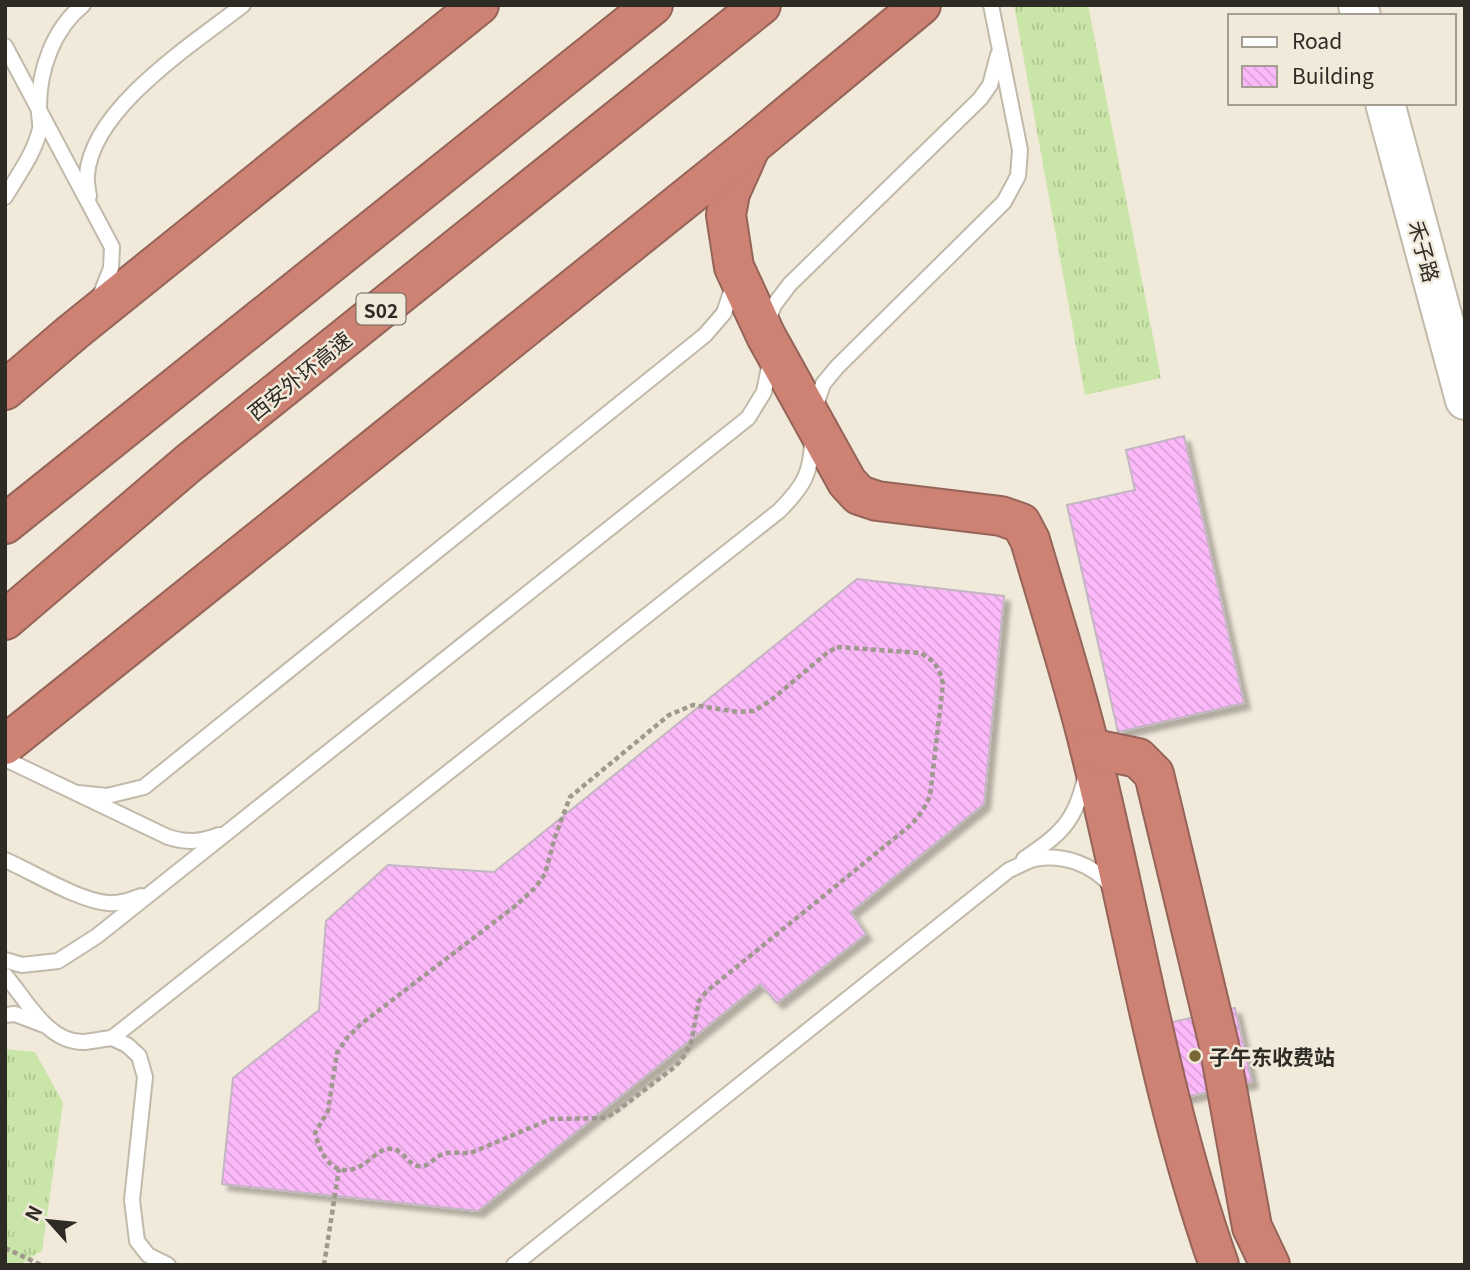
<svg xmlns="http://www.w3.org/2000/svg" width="1470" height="1270" font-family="Georgia,'Noto Sans SC',serif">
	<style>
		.grass { fill: url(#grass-tufts) }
		.building { fill: url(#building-back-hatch); stroke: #c3b6c2; stroke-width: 2; filter: url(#shadow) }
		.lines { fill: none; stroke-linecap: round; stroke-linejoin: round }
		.lane-casing { stroke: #c1baab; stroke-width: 18 }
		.secondary-casing { stroke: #c1baab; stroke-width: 42 }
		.highway-casing { stroke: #956458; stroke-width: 42 }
		.path { stroke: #9e988d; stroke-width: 4.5; stroke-dasharray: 5 3.5; stroke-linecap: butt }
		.lane { stroke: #fff; stroke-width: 14 }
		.secondary { stroke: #fff; stroke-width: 38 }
		.highway { stroke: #cd8274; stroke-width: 38 }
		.poi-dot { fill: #786836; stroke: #f1e9da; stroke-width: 2.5 }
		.labels { text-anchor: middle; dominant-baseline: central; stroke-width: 5; stroke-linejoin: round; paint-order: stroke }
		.shield { fill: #f1e9da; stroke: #68645b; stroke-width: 2 }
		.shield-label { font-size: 19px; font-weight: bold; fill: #2e2b25 }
		.street-label { font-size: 21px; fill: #2e2b25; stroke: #f1e9da }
		.poi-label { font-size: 21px; font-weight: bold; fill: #2e2b25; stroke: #f1e9da; text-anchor: start }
	</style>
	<defs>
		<pattern id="grass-tufts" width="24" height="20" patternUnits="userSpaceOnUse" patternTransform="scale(1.75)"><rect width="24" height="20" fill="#cae5a8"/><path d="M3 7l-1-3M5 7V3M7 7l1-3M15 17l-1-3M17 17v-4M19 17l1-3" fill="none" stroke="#aec590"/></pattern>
		<pattern id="building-back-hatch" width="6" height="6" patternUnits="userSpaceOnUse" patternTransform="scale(1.75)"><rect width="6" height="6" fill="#fcb9fa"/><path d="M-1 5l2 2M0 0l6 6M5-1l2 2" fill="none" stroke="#d89fd6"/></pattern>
		<filter id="shadow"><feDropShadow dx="6" dy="6" stdDeviation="2" flood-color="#0004"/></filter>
	</defs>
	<rect width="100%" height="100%" fill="#f1e9da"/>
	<g class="grass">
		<polygon points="1014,5 1088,5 1161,378 1085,395"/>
		<polygon points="5,1049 35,1052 63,1103 42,1251 19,1265 5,1265"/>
	</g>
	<g class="building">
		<polygon points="1184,436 1244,703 1118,732 1067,505 1135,490 1126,450"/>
		<polygon points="857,579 1004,596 984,804 851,912 866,934 777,1003 760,984 478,1211 222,1184 233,1078 319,1010 326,921 388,865 494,872"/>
		<polygon points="1235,1008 1252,1082 1155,1104 1138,1030"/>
	</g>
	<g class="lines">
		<g class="lane-casing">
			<g id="lane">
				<polyline points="5,46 112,247 111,268 100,296"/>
				<path d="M89,196C88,189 86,182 87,175C92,108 193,44 243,5"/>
				<path d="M5,197C18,175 34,154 40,129C41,122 38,115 39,107C39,70 53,29 83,5"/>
				<polyline points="768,321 774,305 790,284 980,99 990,85 998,55"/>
				<polyline points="814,411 823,384 837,367 1004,202 1018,176 1020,150 991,5"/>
				<path d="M5,759L168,837C187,843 201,842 219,835"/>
				<polyline points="78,793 107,796 144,787 705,335 724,313 733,286"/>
				<path d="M1024,859C1060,834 1075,823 1085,778"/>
				<path d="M5,860C33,872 79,901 108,903C120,904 130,900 141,896"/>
				<polyline points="5,960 22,965 58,961 97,936 748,418 764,392 770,362"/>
				<path d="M5,975C26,999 47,1043 84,1042C93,1041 103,1039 112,1038L779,511C803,487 812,473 812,438"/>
				<polyline points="5,1015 15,1014 44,1025"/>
				<polyline points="112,1038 127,1045 139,1056 145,1077 132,1200 137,1241 148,1255 168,1265"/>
				<path d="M514,1265L1009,870C1017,867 1026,861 1035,859C1063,853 1094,865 1112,887"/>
			</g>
		</g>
		<g class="secondary-casing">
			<g id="secondary">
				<polyline points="1358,5 1361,16"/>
				<polyline points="1385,103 1465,400"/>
			</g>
		</g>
		<g class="highway-casing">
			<g id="highway">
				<path d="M751,146L730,193L726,215L734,267L766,336L847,482L859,495L877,501L1001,516L1021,523L1030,540C1050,609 1073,679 1090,749C1133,921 1160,1098 1219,1265"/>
				<polyline points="5,390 73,332 479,5"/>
				<polyline points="5,524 653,5"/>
				<polyline points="5,620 190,462 761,5"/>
				<polyline points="5,745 751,146 921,5"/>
				<polyline points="1090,748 1138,758 1154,774 1219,1045 1252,1227 1270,1265"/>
			</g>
		</g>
		<g class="path">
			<path d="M837,647L921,653L934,662L940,673L943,684L930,796L923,810L912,824L707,991L699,1001L691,1043L684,1056L676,1066L617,1111L606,1118L551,1119L473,1152C462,1155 451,1150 441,1155C433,1158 429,1168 418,1166C407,1164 404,1150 392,1149C381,1147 372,1159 364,1164C335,1182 321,1157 315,1133L328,1111L337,1053L347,1038L361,1024L514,907L535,888L545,874L555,837L570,797L669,715L693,705L738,712L754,711L770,701L827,653Z"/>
			<polyline points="5,1248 41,1265"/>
			<polyline points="324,1265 339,1169"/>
		</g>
		<use href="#lane" class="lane"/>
		<use href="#secondary" class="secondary"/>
		<use href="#highway" class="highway"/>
	</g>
	<circle class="poi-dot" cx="1195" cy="1056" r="7"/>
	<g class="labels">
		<rect class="shield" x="356.5" y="293.5" width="49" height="31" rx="5"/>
		<g class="shield-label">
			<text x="381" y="309">S02</text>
		</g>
		<g class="street-label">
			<text transform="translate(1425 251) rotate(75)">禾子路</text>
			<text transform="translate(299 375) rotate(-39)">西安外环高速</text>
		</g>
		<g class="poi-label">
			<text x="1209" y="1056">子午东收费站</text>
		</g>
	</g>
	<rect width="1470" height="1270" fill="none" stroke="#2e2b25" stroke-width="14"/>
	<rect x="1228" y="14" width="228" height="91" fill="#f1e9da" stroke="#a39d92" stroke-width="2"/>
	<rect x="1242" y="37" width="35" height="10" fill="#ffffff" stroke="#a39d92" stroke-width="2"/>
	<text x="1292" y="49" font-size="21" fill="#2e2b25">Road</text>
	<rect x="1242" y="66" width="35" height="21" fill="url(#building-back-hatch)" stroke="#a39d92" stroke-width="2"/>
	<text x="1292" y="84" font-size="21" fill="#2e2b25">Building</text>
	<g transform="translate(49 1221) rotate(297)" stroke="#f1e9da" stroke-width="5" paint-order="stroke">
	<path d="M0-5L12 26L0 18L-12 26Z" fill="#2e2b25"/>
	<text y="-10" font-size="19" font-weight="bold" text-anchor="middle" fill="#2e2b25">N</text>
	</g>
</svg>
